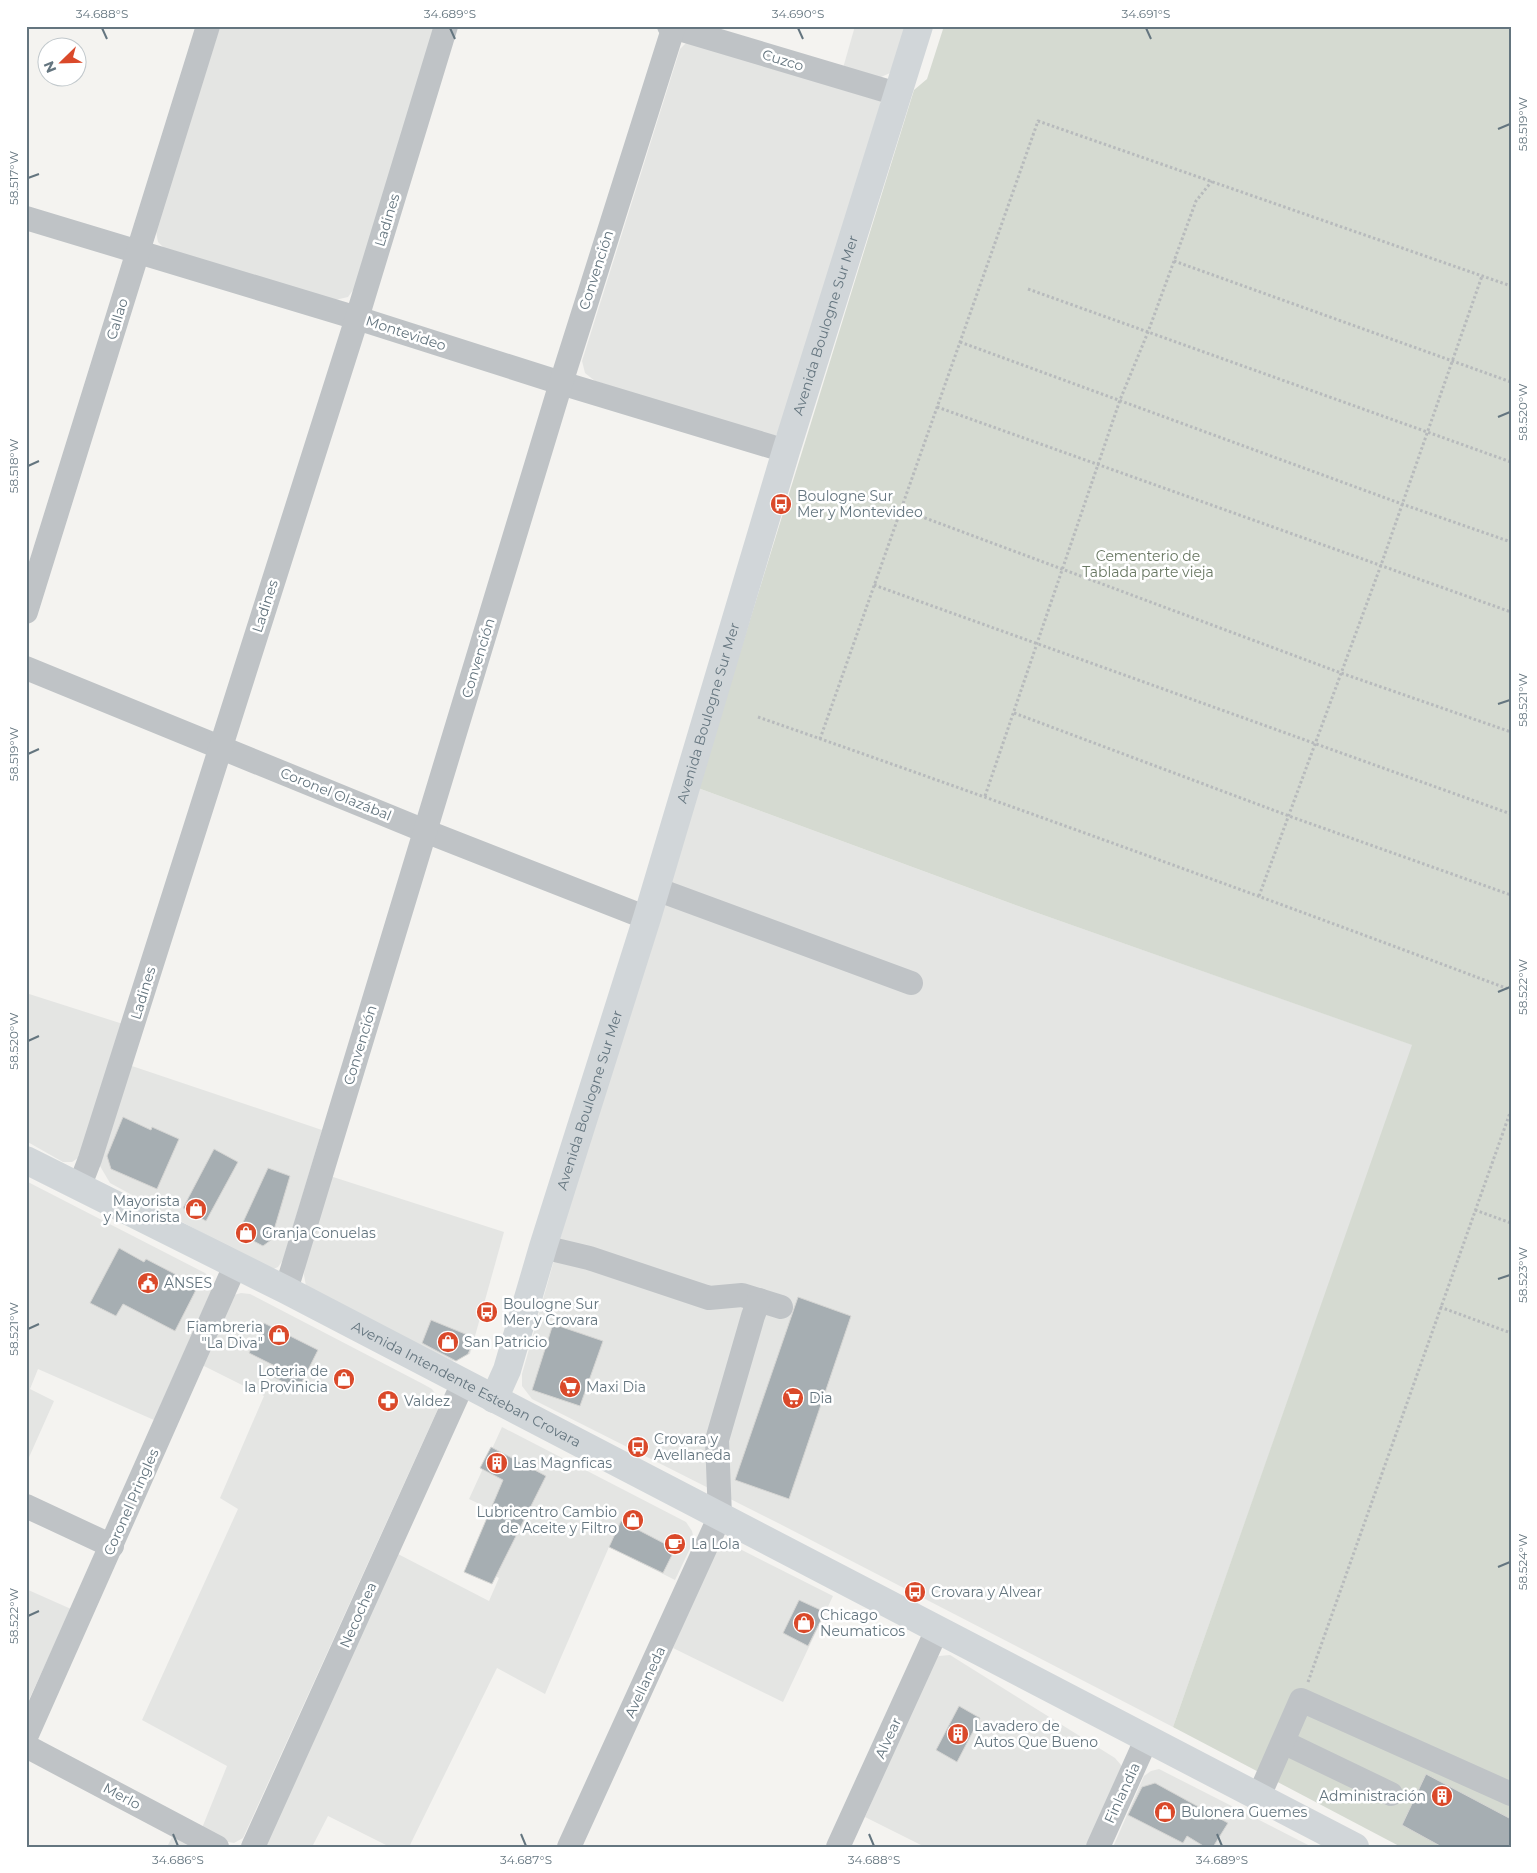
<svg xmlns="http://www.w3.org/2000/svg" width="1537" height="1873" font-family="Montserrat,sans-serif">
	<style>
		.built { fill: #e4e5e3 }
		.green { fill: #d5dad1 }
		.building { fill: #a6aeb2; stroke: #d5d5d3 }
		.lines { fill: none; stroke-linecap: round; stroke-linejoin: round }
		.path { stroke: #b7babc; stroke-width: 3; stroke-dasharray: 2.5 2.5; stroke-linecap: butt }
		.minor { stroke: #bfc3c6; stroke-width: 24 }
		.major { stroke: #d1d6d9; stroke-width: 28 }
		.ticks { fill: none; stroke: #64757f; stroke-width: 2 }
		.labels { text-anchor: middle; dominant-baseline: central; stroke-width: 5; stroke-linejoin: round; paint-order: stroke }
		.street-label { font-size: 14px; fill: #64757f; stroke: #fff }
		.poi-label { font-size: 14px; fill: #64757f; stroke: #fff; text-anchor: start }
		.park-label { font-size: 14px; fill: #687762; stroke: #fff }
		.neatline { fill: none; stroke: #64757f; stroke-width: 2 }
		.ticks-label { font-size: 12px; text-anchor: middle; fill: #64757f }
	</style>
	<rect width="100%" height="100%" fill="#f4f3f0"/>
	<g class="built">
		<polygon points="220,26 435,26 356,286 348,297 335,300 166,250 158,242 156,231"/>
		<polygon points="855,26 908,26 890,73 881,77 871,77 843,68"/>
		<polygon points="687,42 880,101 881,112 783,428 776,435 767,436 595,381 585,373 582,361 680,49"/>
		<polygon points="698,788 1029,910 1413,1045 1173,1727 780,1524 532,1399 522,1386 522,1374 567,1214"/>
		<polygon points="26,993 123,1024 81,1156 72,1162 63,1162 26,1141"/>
		<polygon points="123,1063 322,1130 283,1260 278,1267 271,1270 110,1183 97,1161"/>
		<polygon points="330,1176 504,1232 470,1354 452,1361 313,1294 306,1286 304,1275 305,1261"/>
		<polygon points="26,1181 205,1273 211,1279 213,1287 154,1420 38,1369 30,1389 54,1401 26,1464"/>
		<polygon points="241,1293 250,1294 423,1384 432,1389 436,1395 438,1404 437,1411 243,1838 234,1843 228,1842 202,1828 227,1766 142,1720 238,1509 220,1498 264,1396 198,1363 234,1295"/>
		<polygon points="502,1427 686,1522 692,1531 694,1540 675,1580 609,1547 545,1694 497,1668 409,1847 390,1847 328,1816 312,1847 264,1847 396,1553 489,1601 499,1578 472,1564 496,1512 469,1499"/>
		<polygon points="728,1544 736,1547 833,1596 783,1702 673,1648 711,1557 719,1548"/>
		<polygon points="26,1589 71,1609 26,1706"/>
		<polygon points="950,1655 1115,1758 1121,1765 1122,1775 1086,1847 925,1847 865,1817 933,1660 939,1656"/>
		<polygon points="1159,1769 1312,1847 1113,1847 1144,1776 1151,1771"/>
		<polygon points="173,1835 196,1847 167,1847"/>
	</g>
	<polygon class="green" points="944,26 1511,26 1511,1847 1401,1847 1173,1727 1412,1045 1029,910 698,788 914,90 927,79"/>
	<g class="building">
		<polygon points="123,1117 151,1130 152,1127 179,1139 157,1189 111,1169 107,1156"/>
		<polygon points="214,1149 238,1162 206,1221 183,1208"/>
		<polygon points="268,1168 290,1176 271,1240 263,1246 238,1233"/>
		<polygon points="119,1248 144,1262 146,1259 198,1286 175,1331 123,1304 116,1316 90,1303"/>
		<polygon points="798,1297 851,1316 789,1499 735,1480"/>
		<polygon points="431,1320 475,1338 468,1354 456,1361 422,1343"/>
		<polygon points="264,1323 318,1350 298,1390 272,1376 277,1367 249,1353"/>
		<polygon points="553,1324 603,1341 580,1406 532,1390"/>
		<polygon points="491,1447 546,1476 492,1584 464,1572 503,1480 480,1468"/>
		<polygon points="621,1521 675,1549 663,1573 609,1547"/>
		<polygon points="799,1600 825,1612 808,1646 783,1633"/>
		<polygon points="959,1706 980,1718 957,1762 936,1750"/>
		<polygon points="1426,1774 1511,1819 1511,1847 1442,1847 1402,1825"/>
		<polygon points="1155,1783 1228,1823 1213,1847 1205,1847 1187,1836 1183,1843 1128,1815 1142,1787"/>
	</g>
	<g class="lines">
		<g class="path">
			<polyline points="1174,261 1511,382"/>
			<polyline points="1028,289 1511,462"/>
			<polyline points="960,342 1402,504 1511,542"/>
			<polyline points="937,407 1511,612"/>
			<polyline points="901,509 1341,673 1511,732"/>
			<polyline points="874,585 1511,814"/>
			<polyline points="1014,713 1289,816 1511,895"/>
			<path d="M758,717C1010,805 1261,896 1511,990"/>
			<polyline points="820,739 1038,121 1511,286"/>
			<polyline points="985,796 1120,400 1148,332 1196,201 1212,181"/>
			<polyline points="1259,896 1381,565 1482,276"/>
			<polyline points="1475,1210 1511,1223"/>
			<polyline points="1440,1307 1511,1333"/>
			<polyline points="1308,1682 1511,1110"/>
		</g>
		<g class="minor">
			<polyline points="669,26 897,94"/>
			<polyline points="26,218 357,318 561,383 786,451"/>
			<polyline points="26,612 208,26"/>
			<polyline points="26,668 425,831 647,918"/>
			<polyline points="656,889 911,983"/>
			<polyline points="80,1185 90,1159 357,318 446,26"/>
			<polyline points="543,1247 589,1258 709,1298 742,1295 781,1307"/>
			<polyline points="286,1290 561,383 674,26"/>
			<polyline points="26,1506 112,1546"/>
			<polyline points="26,1737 235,1266"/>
			<polyline points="1283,1742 1391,1794"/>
			<polyline points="26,1746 217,1847"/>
			<polyline points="1259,1796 1301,1700 1511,1794"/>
			<polyline points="253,1847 463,1383"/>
			<polyline points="569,1847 720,1516 717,1440 753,1316 759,1300"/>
			<polyline points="838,1847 937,1630"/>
			<polyline points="1098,1847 1147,1738"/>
		</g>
		<g class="major">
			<path id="s1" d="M26,1160L286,1290L1355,1847"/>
			<path id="s2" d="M494,1399L507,1370L543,1247L647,918L786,451L919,26"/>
		</g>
	</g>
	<path class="ticks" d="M102,28L107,39M450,28L455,39M798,28L803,39M1146,28L1151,39M1498,129L1510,124M28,178L39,174M1498,417L1510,412M28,466L39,461M1498,704L1510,700M28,754L39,749M1498,992L1510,987M28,1041L39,1036M1498,1279L1510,1275M28,1329L39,1324M1498,1567L1510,1562M28,1616L39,1611M173,1834L178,1846M521,1834L526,1846M869,1834L874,1846M1217,1834L1222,1846"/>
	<defs>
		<g id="bus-disc" transform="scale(1.125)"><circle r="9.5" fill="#da492a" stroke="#fff"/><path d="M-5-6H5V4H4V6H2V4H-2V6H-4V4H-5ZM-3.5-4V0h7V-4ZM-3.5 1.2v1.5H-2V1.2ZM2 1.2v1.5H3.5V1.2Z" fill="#fff"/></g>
		<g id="shop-disc" transform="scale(1.125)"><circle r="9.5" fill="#da492a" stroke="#fff"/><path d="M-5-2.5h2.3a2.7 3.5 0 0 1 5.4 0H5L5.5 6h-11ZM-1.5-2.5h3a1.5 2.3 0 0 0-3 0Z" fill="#fff"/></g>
		<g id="civic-disc" transform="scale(1.125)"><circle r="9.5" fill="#da492a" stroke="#fff"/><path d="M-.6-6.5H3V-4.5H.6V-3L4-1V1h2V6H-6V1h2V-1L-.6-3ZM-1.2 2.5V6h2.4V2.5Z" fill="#fff"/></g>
		<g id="supermarket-disc" transform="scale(1.125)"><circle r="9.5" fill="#da492a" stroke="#fff"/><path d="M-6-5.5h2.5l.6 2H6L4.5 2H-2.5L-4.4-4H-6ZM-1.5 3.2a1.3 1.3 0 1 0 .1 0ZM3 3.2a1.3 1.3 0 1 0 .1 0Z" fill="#fff"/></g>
		<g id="pharmacy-disc" transform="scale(1.125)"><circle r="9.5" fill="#da492a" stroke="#fff"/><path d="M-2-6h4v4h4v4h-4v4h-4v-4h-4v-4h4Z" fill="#fff"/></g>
		<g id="building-disc" transform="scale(1.125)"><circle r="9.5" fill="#da492a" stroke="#fff"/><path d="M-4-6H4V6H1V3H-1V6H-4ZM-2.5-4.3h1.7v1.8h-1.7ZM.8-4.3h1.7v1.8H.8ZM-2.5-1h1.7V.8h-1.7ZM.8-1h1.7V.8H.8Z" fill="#fff"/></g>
		<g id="cafe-disc" transform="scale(1.125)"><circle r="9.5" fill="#da492a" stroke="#fff"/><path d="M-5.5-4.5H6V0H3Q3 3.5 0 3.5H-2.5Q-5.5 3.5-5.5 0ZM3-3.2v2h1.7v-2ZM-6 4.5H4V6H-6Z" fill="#fff"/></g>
	</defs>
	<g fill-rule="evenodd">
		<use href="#bus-disc" x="781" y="504"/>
		<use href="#shop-disc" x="196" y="1209"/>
		<use href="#shop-disc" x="246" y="1233"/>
		<use href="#civic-disc" x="148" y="1283"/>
		<use href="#bus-disc" x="487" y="1312"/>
		<use href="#shop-disc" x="279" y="1335"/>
		<use href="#shop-disc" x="448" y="1342"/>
		<use href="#shop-disc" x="344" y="1379"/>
		<use href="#supermarket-disc" x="570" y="1387"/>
		<use href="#supermarket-disc" x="793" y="1398"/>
		<use href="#pharmacy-disc" x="388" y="1401"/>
		<use href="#bus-disc" x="638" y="1447"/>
		<use href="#building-disc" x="497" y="1463"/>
		<use href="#shop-disc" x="633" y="1520"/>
		<use href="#cafe-disc" x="675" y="1544"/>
		<use href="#bus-disc" x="915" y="1592"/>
		<use href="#shop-disc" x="804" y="1623"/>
		<use href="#building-disc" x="958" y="1734"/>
		<use href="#building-disc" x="1442" y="1796"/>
		<use href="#shop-disc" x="1165" y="1812"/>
	</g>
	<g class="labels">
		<g class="street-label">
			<text transform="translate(783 60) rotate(17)">Cuzco</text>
			<text transform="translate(387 220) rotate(-73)">Ladines</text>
			<text transform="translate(596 270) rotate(-72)">Convención</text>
			<text transform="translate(117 319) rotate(-73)">Callao</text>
			<text stroke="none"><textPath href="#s2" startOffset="1124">Avenida Boulogne Sur Mer</textPath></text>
			<text transform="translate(406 333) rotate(18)">Montevideo</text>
			<text transform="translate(265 606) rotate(-72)">Ladines</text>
			<text transform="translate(478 658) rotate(-73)">Convención</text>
			<text stroke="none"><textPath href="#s2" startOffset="719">Avenida Boulogne Sur Mer</textPath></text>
			<text transform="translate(336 794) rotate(22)">Coronel Olazábal</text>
			<text transform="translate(143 993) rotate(-73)">Ladines</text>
			<text transform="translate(360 1045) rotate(-73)">Convención</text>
			<text stroke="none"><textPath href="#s2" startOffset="314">Avenida Boulogne Sur Mer</textPath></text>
			<text stroke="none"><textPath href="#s1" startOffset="494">Avenida Intendente Esteban Crovara</textPath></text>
			<text transform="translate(131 1502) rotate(-66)">Coronel Pringles</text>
			<text transform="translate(358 1615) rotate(-66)">Necochea</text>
			<text transform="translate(645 1682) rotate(-65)">Avellaneda</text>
			<text transform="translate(888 1738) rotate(-65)">Alvear</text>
			<text transform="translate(1122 1793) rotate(-65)">Finlandia</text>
			<text transform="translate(122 1796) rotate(28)">Merlo</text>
		</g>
		<g class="poi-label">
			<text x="797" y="496">Boulogne Sur<tspan x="797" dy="16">Mer y Montevideo</tspan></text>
			<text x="180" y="1201" text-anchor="end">Mayorista<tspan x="180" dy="16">y Minorista</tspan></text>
			<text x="262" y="1233">Granja Conuelas</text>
			<text x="164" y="1283">ANSES</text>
			<text x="503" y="1304">Boulogne Sur<tspan x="503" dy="16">Mer y Crovara</tspan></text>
			<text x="263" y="1327" text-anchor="end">Fiambreria<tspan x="263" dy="16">"La Diva"</tspan></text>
			<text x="464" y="1342">San Patricio</text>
			<text x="328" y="1371" text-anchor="end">Loteria de<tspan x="328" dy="16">la Provinicia</tspan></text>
			<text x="586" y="1387">Maxi Dia</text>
			<text x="809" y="1398">Dia</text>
			<text x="404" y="1401">Valdez</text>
			<text x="654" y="1439">Crovara y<tspan x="654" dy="16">Avellaneda</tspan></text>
			<text x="513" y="1463">Las Magnficas</text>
			<text x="617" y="1512" text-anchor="end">Lubricentro Cambio<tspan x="617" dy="16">de Aceite y Filtro</tspan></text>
			<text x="691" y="1544">La Lola</text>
			<text x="931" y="1592">Crovara y Alvear</text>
			<text x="820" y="1615">Chicago<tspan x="820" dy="16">Neumaticos</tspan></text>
			<text x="974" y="1726">Lavadero de<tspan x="974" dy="16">Autos Que Bueno</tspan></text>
			<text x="1426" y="1796" text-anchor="end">Administración</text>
			<text x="1181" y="1812">Bulonera Guemes</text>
		</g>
		<g class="park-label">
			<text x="1148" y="556">Cementerio de<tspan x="1148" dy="16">Tablada parte vieja</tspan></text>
		</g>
	</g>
	<rect width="1537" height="1873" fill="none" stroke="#ffffff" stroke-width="55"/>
	<g transform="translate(62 62) rotate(247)"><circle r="24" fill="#ffffff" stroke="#c1c8cc"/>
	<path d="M0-4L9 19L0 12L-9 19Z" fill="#da492a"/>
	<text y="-8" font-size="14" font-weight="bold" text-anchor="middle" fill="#64757f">N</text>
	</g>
	<rect x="28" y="28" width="1482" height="1818" class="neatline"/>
	<g class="ticks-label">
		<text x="102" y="18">34.688°S</text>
		<text x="450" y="18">34.689°S</text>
		<text x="798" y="18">34.690°S</text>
		<text x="1146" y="18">34.691°S</text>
		<text transform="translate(1523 124) rotate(-90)" y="4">58.519°W</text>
		<text transform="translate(14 178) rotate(-90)" y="4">58.517°W</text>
		<text transform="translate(1523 412) rotate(-90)" y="4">58.520°W</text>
		<text transform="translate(14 466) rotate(-90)" y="4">58.518°W</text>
		<text transform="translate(1523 700) rotate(-90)" y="4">58.521°W</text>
		<text transform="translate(14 754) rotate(-90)" y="4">58.519°W</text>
		<text transform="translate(1523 987) rotate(-90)" y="4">58.522°W</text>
		<text transform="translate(14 1041) rotate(-90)" y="4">58.520°W</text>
		<text transform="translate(1523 1275) rotate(-90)" y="4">58.523°W</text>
		<text transform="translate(14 1329) rotate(-90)" y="4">58.521°W</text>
		<text transform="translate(1523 1562) rotate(-90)" y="4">58.524°W</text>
		<text transform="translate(14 1616) rotate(-90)" y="4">58.522°W</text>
		<text x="178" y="1864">34.686°S</text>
		<text x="526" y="1864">34.687°S</text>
		<text x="874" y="1864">34.688°S</text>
		<text x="1222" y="1864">34.689°S</text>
	</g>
</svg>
